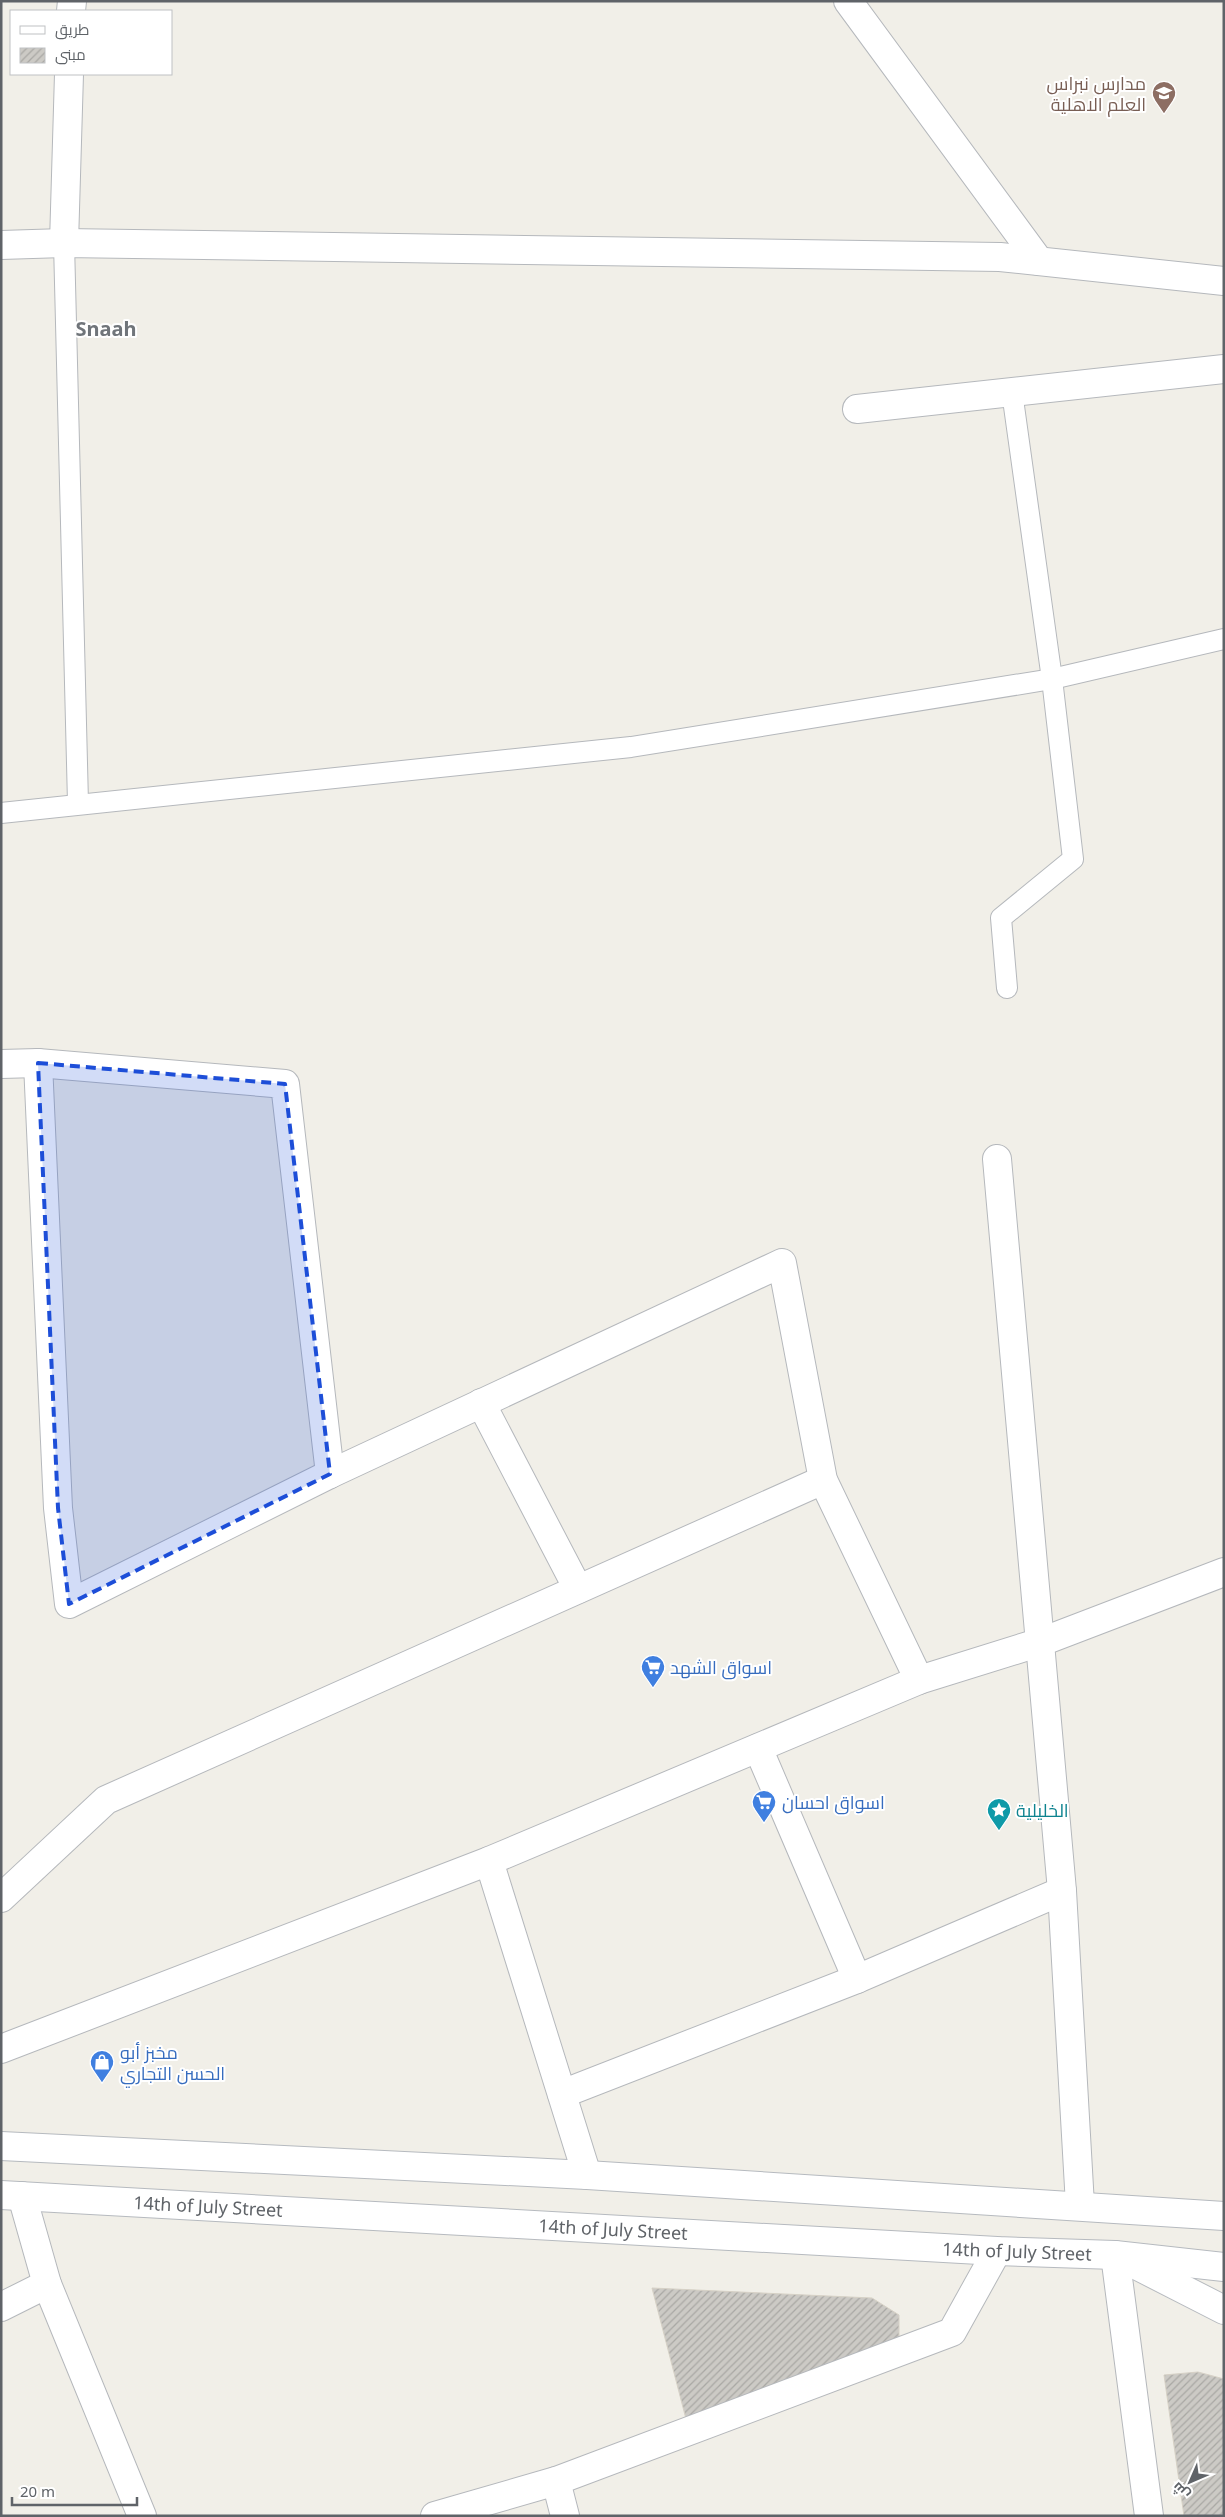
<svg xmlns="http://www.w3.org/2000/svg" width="1225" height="2517" font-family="'Noto Sans',Cairo,sans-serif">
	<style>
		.building { fill: url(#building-hatch); stroke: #d6d1c6 }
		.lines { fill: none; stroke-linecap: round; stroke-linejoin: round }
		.service-casing { stroke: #b5b8bc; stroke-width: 22 }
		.minor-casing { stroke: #b5b8bc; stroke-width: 30 }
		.secondary-casing { stroke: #b6babf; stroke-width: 30 }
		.service { stroke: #fff; stroke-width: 20 }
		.minor { stroke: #fff; stroke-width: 28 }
		.secondary { stroke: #fff; stroke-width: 28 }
		.marked { fill: #1d4ed8; fill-opacity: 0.2; stroke: #1d4ed8; stroke-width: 4; stroke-dasharray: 10 6; stroke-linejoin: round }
		.labels { text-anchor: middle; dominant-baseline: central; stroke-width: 4; stroke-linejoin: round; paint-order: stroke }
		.education-label { font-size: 18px; fill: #785e54; stroke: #fff; text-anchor: end }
		.shop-label { font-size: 18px; fill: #366cbe; stroke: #fff; text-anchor: start }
		.culture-label { font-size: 18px; fill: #0d838f; stroke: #fff; text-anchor: start }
		.street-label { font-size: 18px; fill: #5f6368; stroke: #fff }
		.quarter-label { font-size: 20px; font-weight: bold; fill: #70757a; stroke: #fff }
	</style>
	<defs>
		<pattern id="building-hatch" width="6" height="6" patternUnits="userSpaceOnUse" patternTransform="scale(1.25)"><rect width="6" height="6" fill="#cccac5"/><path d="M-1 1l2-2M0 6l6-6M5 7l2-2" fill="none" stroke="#a9a8a4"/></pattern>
	</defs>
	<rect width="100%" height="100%" fill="#f1efe8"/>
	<g class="building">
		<polygon points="652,2288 872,2298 899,2315 899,2343 686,2419"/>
		<polygon points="1198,2372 1224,2379 1224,2516 1184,2516 1164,2375"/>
	</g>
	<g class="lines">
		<g class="service-casing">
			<g id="service">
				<polyline points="64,243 78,803"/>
				<polyline points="1,813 631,747 1052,679 1224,639"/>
				<polyline points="1007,988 1001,918 1073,859 1052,679 1012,392"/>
			</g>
		</g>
		<g class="minor-casing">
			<g id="minor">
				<polyline points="848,1 1039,261"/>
				<polyline points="71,11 72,1"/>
				<polyline points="64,243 69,74"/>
				<polyline points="1,245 64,243 1000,257 1224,281"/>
				<polyline points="857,409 1224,369"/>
				<polyline points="38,1063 58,1508 69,1604 330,1474 782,1263 823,1480 919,1680"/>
				<polyline points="1,1064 38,1063 285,1084 330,1474"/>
				<polyline points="997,1159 1062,1891 1080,2205"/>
				<polyline points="481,1403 578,1589"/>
				<polyline points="758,1748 857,1979 1062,1891"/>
				<polyline points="489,1861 587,2175"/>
				<polyline points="1,1898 106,1800 823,1480"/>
				<polyline points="1,2049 489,1861 919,1680 1041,1642 1224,1572"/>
				<polyline points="562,2094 857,1979"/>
				<polyline points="22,2196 47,2284 142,2516"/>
				<polyline points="1115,2255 1149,2516"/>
				<polyline points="1,2307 47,2284"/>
				<polyline points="556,2481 565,2516"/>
				<polyline points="435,2516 556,2481 952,2332 997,2251"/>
			</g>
		</g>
		<g class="secondary-casing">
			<g id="secondary">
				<polyline points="1,2146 587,2175 1224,2216"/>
				<polyline points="1,2195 997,2251 1115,2255 1224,2267"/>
				<polyline points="1132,2263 1224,2310"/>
			</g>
		</g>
		<use href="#service" class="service"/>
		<use href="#minor" class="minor"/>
		<use href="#secondary" class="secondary"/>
	</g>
	<path class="marked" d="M38,1063L285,1084L330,1474L69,1604L58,1508Z"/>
	<defs>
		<g id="school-pin" transform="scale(1.25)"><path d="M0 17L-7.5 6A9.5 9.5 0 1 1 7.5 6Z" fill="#8d6e63" stroke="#fff"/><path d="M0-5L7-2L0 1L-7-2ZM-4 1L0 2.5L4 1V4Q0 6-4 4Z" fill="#fff"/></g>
		<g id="supermarket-pin" transform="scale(1.25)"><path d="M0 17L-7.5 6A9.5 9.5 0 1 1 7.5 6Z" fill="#3f7fe0" stroke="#fff"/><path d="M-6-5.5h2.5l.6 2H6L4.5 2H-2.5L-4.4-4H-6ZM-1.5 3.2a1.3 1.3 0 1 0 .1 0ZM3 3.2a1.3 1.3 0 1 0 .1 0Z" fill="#fff"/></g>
		<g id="sight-pin" transform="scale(1.25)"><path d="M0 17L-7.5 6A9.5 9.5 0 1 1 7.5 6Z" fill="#0f9aa8" stroke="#fff"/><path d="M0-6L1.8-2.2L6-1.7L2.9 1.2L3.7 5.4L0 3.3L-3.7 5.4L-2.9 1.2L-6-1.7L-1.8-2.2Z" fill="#fff"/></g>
		<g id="shop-pin" transform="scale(1.25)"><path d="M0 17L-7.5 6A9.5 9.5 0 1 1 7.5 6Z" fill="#3f7fe0" stroke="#fff"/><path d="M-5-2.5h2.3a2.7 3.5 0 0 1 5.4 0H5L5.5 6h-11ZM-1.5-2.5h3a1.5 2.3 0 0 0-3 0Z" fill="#fff"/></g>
	</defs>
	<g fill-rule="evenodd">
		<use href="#school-pin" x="1164" y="93"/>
		<use href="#supermarket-pin" x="653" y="1667"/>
		<use href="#supermarket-pin" x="764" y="1802"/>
		<use href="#sight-pin" x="999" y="1810"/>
		<use href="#shop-pin" x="102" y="2062"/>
	</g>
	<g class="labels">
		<g class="education-label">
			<text x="1146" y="83">مدارس نبراس<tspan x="1146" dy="21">العلم الاهلية</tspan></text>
		</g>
		<g class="shop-label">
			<text x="670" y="1667">اسواق الشهد</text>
			<text x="782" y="1802">اسواق احسان</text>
			<text x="120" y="2052">مخبز أبو<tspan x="120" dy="21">الحسن التجاري</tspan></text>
		</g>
		<g class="culture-label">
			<text x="1016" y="1810">الخليلية</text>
		</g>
		<g class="street-label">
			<text transform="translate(208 2206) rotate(3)">14th of July Street</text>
			<text transform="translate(613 2229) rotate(3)">14th of July Street</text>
			<text transform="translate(1017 2251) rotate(2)">14th of July Street</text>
		</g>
		<g class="quarter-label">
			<text x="106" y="328">Snaah</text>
		</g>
	</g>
	<rect width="1225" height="2517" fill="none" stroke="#5f6368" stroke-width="5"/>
	<rect x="10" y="10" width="162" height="65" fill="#ffffff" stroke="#bfc1c3"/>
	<rect x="20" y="26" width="25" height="8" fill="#ffffff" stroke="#bfc1c3"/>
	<text x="55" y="35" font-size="15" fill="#5f6368">طريق</text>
	<rect x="20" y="48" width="25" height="15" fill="url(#building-hatch)" stroke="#bfc1c3"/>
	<text x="55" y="60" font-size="15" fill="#5f6368">مبنى</text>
	<g transform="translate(1190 2482) rotate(225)" stroke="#ffffff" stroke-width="4" paint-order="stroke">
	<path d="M0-4L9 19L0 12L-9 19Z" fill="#5f6368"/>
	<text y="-8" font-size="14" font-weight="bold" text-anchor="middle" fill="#5f6368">ش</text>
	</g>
	<path d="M12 2497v8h125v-8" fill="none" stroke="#5f6368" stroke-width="2.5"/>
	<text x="20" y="2497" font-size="15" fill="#5f6368" stroke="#ffffff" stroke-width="4" paint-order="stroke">20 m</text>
</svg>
